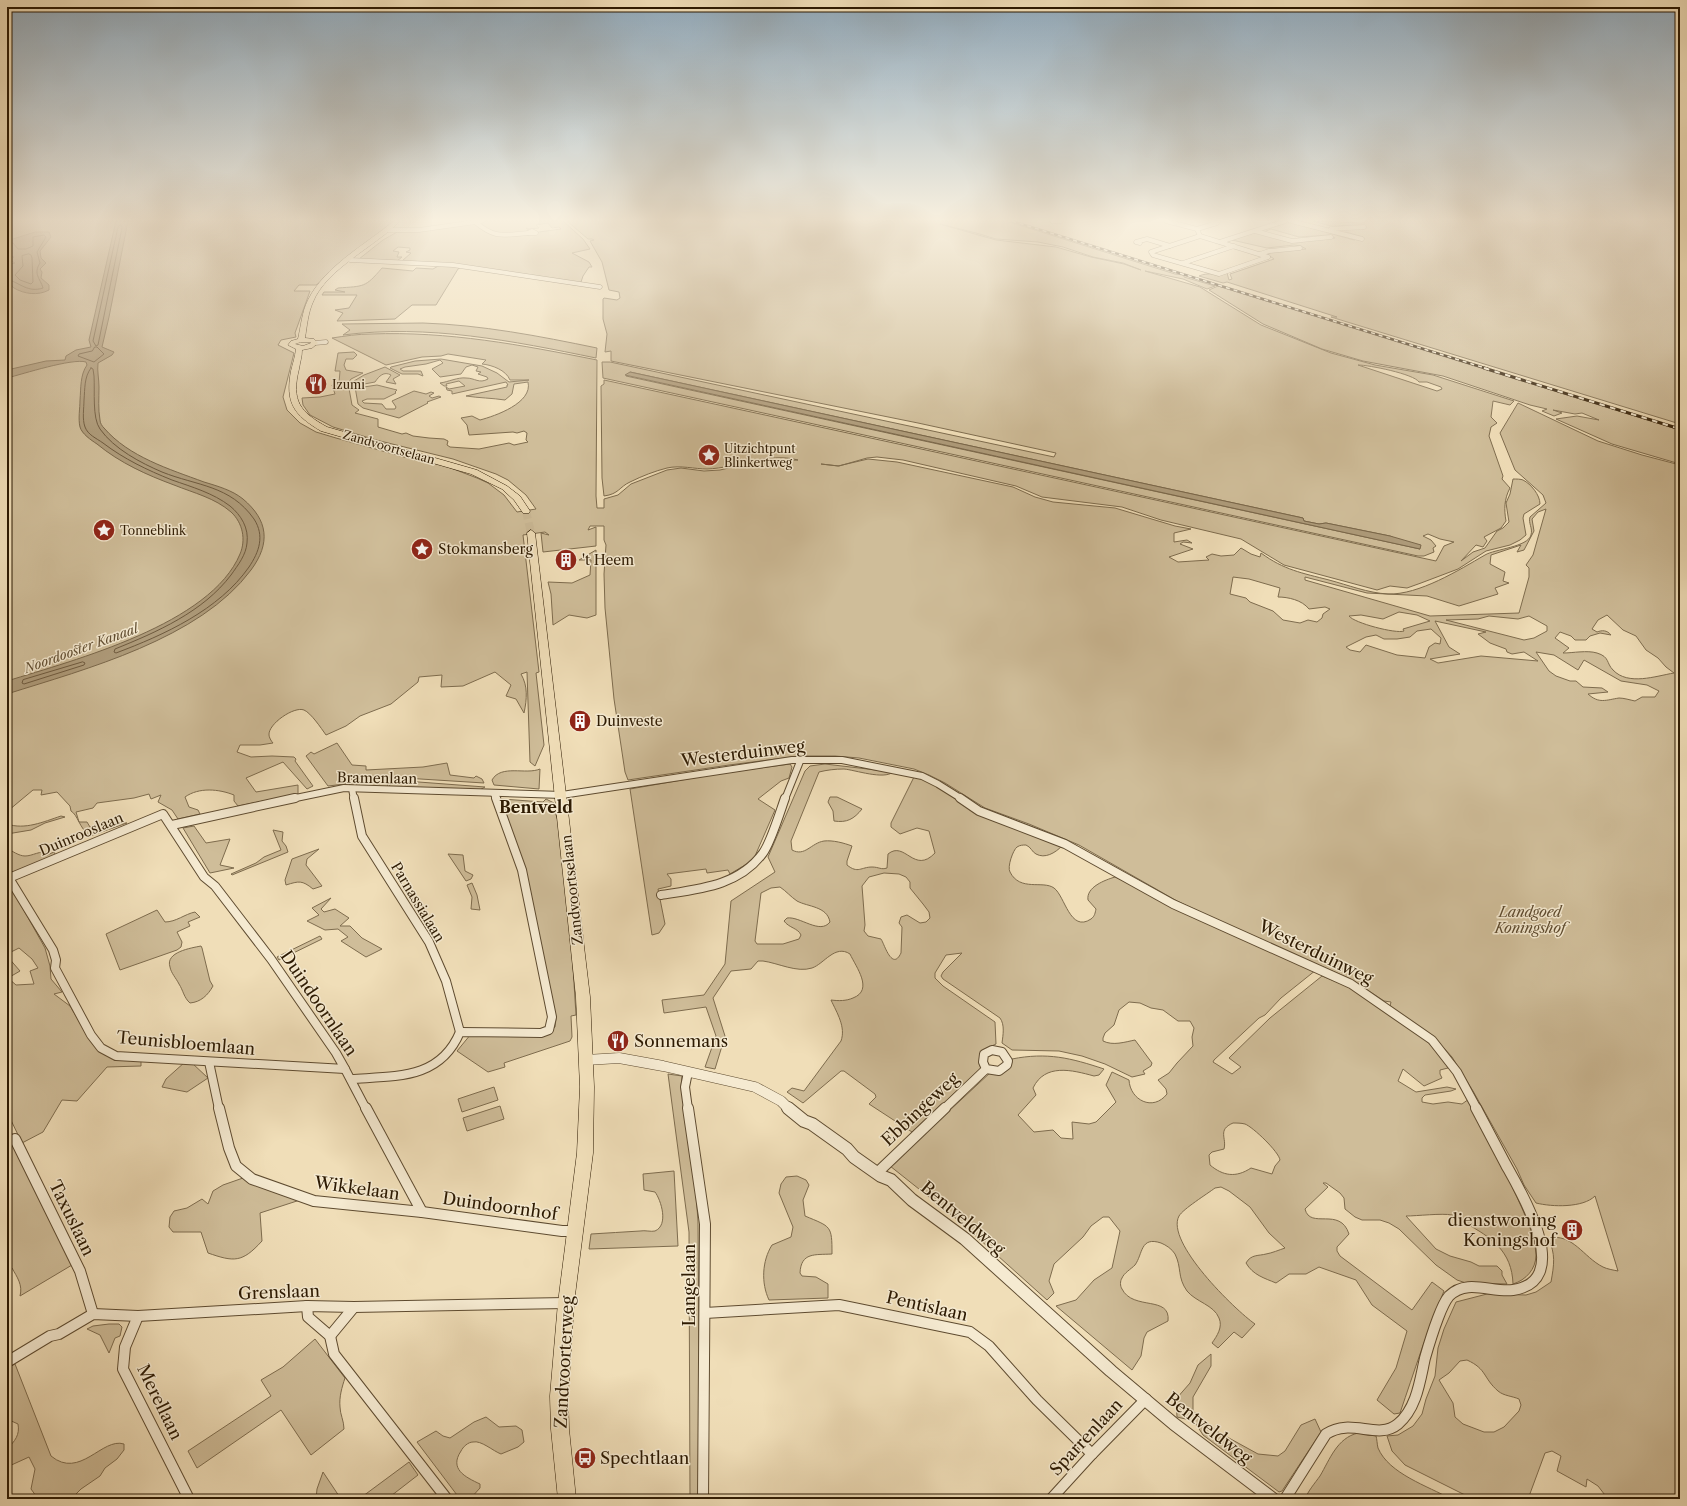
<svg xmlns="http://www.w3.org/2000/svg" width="1687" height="1506" font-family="'Libre Caslon Text',serif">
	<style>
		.green { fill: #cfbd99; stroke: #7e6c4e; fill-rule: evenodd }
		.water { fill: #ae9b7a; stroke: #7a674a }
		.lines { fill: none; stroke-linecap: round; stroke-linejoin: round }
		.shore { stroke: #6e5a3e; stroke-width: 1 }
		.primary-tunnel { stroke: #c9b794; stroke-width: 8; stroke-dasharray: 8 4; stroke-linecap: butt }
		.minor-far3-casing { stroke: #5e4b30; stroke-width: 5 }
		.minor-far2-casing { stroke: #5e4b30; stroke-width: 8 }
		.minor-far1-casing { stroke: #5e4b30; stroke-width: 10 }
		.minor-casing { stroke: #5e4b30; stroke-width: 12 }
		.tertiary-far1-casing { stroke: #5e4b30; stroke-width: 11 }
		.tertiary-casing { stroke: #5e4b30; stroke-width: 14 }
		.primary-casing { stroke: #2d1a02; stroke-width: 1 }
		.minor-far3 { stroke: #f5ead1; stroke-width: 4 }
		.minor-far2 { stroke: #f5ead1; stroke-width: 6 }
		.minor-far1 { stroke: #f5ead1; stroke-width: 8 }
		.minor { stroke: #f5ead1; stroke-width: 10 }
		.tertiary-far1 { stroke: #f5ead1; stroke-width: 10 }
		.tertiary { stroke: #f5ead1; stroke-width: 12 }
		.primary { fill: #f0deb8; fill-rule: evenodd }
		.rail-far1-casing { stroke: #2d1a02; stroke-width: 2.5 }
		.rail-casing { stroke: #2d1a02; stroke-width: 3 }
		.rail-far1 { stroke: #f5ead1; stroke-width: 1.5; stroke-dasharray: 4; stroke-linecap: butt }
		.rail { stroke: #f5ead1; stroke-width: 2; stroke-dasharray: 5.5; stroke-linecap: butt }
		.labels { text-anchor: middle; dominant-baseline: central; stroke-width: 3; stroke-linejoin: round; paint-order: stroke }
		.far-poi-label { font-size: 12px; fill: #2d1a02; stroke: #f5ead1; text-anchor: start }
		.far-street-label { font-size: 12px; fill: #2d1a02; stroke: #f5ead1 }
		.far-water-label { font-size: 13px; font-style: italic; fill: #614e32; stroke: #f5ead1 }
		.poi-label { font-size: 14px; fill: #2d1a02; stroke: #f5ead1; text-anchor: start }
		.street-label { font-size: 14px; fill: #2d1a02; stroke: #f5ead1 }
		.park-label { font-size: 14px; font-style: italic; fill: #5e4b2f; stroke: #f5ead1 }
		.quarter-label { font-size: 16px; font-weight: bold; fill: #2d1a02; stroke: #f5ead1 }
		.near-street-label { font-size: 17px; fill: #2d1a02; stroke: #f5ead1 }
		.near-poi-label { font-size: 17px; fill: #2d1a02; stroke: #f5ead1; text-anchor: start }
	</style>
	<rect width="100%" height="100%" fill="#f0deb8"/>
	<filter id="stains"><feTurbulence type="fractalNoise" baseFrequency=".005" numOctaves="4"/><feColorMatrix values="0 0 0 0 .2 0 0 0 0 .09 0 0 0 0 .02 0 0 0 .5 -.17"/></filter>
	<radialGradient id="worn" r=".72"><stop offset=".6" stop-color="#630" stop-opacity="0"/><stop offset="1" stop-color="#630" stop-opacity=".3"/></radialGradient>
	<g class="green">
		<path d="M7,221H393L324,279L316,285H299L294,291H310L295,333L296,337L281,340L278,345L294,353L283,397L287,410L300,423L316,432L336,438L415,460L443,465L477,478L488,483L504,495L517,512L536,509L526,495L508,480L496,474L453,459L376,440L333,427L310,415L303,405L302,398L320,397L335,394L332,385L339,383L340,371H335L338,353L354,352L357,355L353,359H346L344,365L346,370L363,373L351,379L348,383L352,405L359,410L355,413L378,419V427L402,434L406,433L413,436L429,438L444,439L448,441L447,445L450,447L479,449L509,443L514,445L528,442L526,440L527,433L524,431L517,433L513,432L469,435L467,425L461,418L472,416L480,420C495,416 533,403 528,382L514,384L512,394L505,400C492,398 479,398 466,396L507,387V385H508L506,382L452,394V391L447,390L446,387L449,389L465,386L459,381L446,384L447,386H444L440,383C448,382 458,377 466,378C475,378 479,384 488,379L487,377L478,374L481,372L476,371L478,367L472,365L466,367L461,374L440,377L432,369L443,363L440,360L426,364L405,367L400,369L403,371H421L423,376L418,374H402L390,368L391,367L415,361L441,359L482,366L497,373L509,382L529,380H510C506,370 492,365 482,364L486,360L448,354L441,356L422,357L386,365L332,338C345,336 358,334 371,334C448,331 522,345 597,360L596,496L597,508H604V499L618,495L631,484L667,470L681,468L704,471L720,470L754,462L798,460C768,452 737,468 707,469C695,469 680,465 667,468C655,471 642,476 630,482C619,487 619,494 604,496L602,478L601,386L604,384V380L1436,561L1444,546L1454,542L1440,539L1428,534L1423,536L1431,540L1436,546L1433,548L1434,552L1424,556H1418L603,378L602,362H610L1054,457L1056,453L918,423L611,361V351L605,352L607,334L603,319V299L604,298L617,300L620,298L619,292L609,290L602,262L590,241L594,240L592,239H588L567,221H1006L1175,274L1184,275V277L1215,286L1207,289L1183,279L1145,271L1200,287L1261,325L1331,353L1375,365L1433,375L1514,401L1510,405L1493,401L1491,417L1497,423L1491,427L1489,436L1503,476L1502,479L1510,488C1504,499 1504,510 1506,521L1501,528L1484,537L1487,541L1483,547L1476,545L1461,561L1473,552L1485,548L1497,531L1503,528L1509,522L1506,503L1510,494L1513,479C1516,479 1521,479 1523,480C1531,484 1540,495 1540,504L1524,514L1523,518L1526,535L1520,540L1510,545L1486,551L1458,569L1421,583L1407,588L1390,586L1377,590L1284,565L1241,539L1161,520L1122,507L1042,497L1016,486L903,460L877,457L867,458L839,466L821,464L838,466L868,459L897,462L1013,487L1035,497L1053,502L1115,508L1175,526L1191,529L1174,533V542L1187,540L1192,543L1183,542L1180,544L1193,549L1169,557L1178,562L1209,560L1206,557L1212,554L1221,556L1234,555L1241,548L1251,554L1260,557L1261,553C1284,570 1302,573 1329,580C1348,585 1368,593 1388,594C1419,595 1459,570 1485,555C1495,549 1528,547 1531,535C1533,528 1528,523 1530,517L1546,503L1543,495L1515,470L1500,433L1518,403L1598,441L1642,455L1680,465V1499H1608L1598,1486L1587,1479L1586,1487L1557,1471L1561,1456L1552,1451L1545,1453L1528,1499H1473L1405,1465L1392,1451L1387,1436L1398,1435L1413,1426L1422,1414L1426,1399L1435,1376L1438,1348L1444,1329L1456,1302L1487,1294L1526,1295L1536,1292L1551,1282C1554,1265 1556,1254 1548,1238C1573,1233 1583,1257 1603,1267C1607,1269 1613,1270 1618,1271L1595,1196C1583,1208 1552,1207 1536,1203L1524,1185L1517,1169L1473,1091L1452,1057L1443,1047L1390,1006L1391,1002L1384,1001L1351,979L1255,938L1177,901L1079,845L1029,824L985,808L945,783L929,775L914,769L859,758L835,756H800L729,765L628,780L625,772L614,699L605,608L604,574L606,545L604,540V526H590L588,530L596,527V546L543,552L541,533L549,535L545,532L523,535L539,672L536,673L544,745L535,766L530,762L527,672L521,674C528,686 527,699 524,713L516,699L506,696L511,685L495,672L463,686L441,687L442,675L419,677L418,682L391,704L360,716L346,726L326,735C321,728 311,713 304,710C294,706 268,724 269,735C269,737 271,741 273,743L260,745H240L237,752L251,757L272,756L294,757L296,759L295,761L313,786L307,789L283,762L246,778L256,792L298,785V794L238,806L234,801V795C219,789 199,787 185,797L189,807L198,810L200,814L178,819L172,810L158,802L161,795L151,799L149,794L134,798L97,803L93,808L76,812L79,822H87L90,827L100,823L103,827L116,823H127L90,836C79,828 78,815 71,811L70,806L57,792L41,795L42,790H33L9,810L7,814ZM940,224L976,233L996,239L1038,242L1063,247L1093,257L1123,263L1141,270L1124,264L1091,257L1056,247L996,240ZM1358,365C1369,365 1414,374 1419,382H1427L1441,387L1442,389L1437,391ZM630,372L1303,518L1304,521L1319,524L1326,523L1390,536L1420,549L626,376ZM1546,509L1533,555L1526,565L1529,568V577L1519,613L1430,616L1305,580V577L1367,593L1427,596L1459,606L1498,594L1495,588L1509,583L1503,581L1505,572L1490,564L1491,555L1521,545L1517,552L1524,550L1534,531L1532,519L1538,512ZM1233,577L1249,579L1280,588L1278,597C1288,597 1302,600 1309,609L1325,607L1330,609L1323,614L1322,618L1317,622L1308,620L1300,623L1283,620L1273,611L1250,602L1246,598L1230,594ZM1399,612L1417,615L1430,621L1403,629L1404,631C1396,634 1354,623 1349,616L1361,615L1383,619ZM1607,615L1623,630L1636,636L1646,650L1658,658L1666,667L1674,673C1656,676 1628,686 1613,670C1606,663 1610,657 1597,653C1587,650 1573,653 1563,653L1569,648L1555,638L1560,632L1571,636L1575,640H1586L1590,636L1600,633L1611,635C1607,630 1602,630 1597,632L1592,629L1598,620ZM1489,616L1518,619L1529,616L1547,626V631L1534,638L1524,640L1446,620L1478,619ZM1435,621L1486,632L1478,634L1490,643L1506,649L1507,652L1512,654L1524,652L1538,661L1481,656L1438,663L1430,659L1460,654L1449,647ZM1431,629L1441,638L1440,644L1435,643L1429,647L1425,658L1397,655L1366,645L1360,652L1350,650L1346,647L1366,637L1376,635L1384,639H1397L1410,637L1417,631ZM1536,652L1554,655L1578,670L1584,660L1621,681L1647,685L1659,691L1655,697H1642L1635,701C1630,700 1624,698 1619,698C1606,700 1599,704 1588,694L1608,692L1602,688L1583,687L1576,681H1570L1556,676L1549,671ZM1467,1360C1487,1369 1483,1378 1498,1391C1504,1396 1512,1396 1519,1399L1521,1405L1519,1411L1504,1427L1494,1432H1484L1463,1424L1455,1417L1453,1403L1439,1380L1449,1373L1460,1361Z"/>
		<path d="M486,221H563L583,239L590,249L572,253L589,262L592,267H589L583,276L581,282L579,283L461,265L402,261L411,253L406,252L410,250V248L398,247L393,251L399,252L397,257H402L397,261L359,259L383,240L397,232L421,231L475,223L484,231L492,234H534L539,232L561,229L559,227L552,228L548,223L536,225L539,228L528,229L526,228L530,231L526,232C506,233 493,238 479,222Z"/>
		<path d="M1313,221L1363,223L1366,221H1680V424L1331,317H1337L1227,282L1223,283L1199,276C1208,272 1217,275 1227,273L1229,280L1232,279L1230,274L1274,259L1267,254L1276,251L1306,249L1301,246L1294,245L1267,248L1232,240L1255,232L1297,243L1309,240L1335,238L1329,235L1299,237L1271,229L1264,232L1260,231L1290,222L1354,240L1363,237L1346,232L1342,233L1335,231L1338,229L1367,227L1361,225L1331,226Z"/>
		<path d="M440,265L461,267L458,269L436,305H412L395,319L337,321L343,313L335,310L349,308L357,295H322L324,292H345L335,290L338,288C364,286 365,288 382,268L413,271L416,268L433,269Z"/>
		<polygon points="1218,286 1680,430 1680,464 1612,444 1556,419 1577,416 1599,420 1582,413 1575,414 1553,410 1562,413 1554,416 1542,411 1547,409 1530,405 1443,376 1363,361 1322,349 1263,324 1209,290"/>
		<path d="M423,323C482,325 539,336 597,348L596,358C513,341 428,324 343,335L350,330L342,324Z"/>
		<path d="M385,367L400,375L393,379L396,384L386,382L391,375C384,371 379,376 375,382L359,385L357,388L377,385L397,390L395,392L396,393L384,399H367L362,401L364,403L382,404L386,409H395L396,407L392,401L414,391L426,394L431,392L434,393L429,396L432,398L439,396L441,397L427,402L428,403L399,418L363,408L358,404L354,381L364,375Z"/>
		<polygon points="596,550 596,615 587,618 569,615 553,625 551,594 548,582 572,583 590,575 591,560 579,560"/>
		<polygon points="337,743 352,765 366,766 366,770 423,767 447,763 450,775 474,778 476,776 482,779 484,783 357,775 345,784 328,786 306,756 311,752 314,754"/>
		<polygon points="790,764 792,767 789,778 781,781 758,799 775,810 755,856 750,862 730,874 728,870 707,873 706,869 667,874 671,879 671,886 658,889 665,924 659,933 652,935 630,789 722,773"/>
		<path d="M825,764L893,772C884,780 855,770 844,769C835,769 827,770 819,772L791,841L792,850C805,857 811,843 824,841C833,840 844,843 852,846L847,861V865C858,874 861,867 872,867C879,867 881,870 887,868L888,854C905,840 914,875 935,853L929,831L917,828L900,834L891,827V823L914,777L916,776L1062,846C1055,853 1045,859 1036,854C1032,852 1031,847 1026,845C1023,845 1020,845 1017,847C1013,850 1007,867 1010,872C1020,892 1043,880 1054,888C1065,896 1070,933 1091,919C1095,916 1095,913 1096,909L1088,900C1086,887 1105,880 1115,877L1316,970L1281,998L1265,1015L1259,1018L1214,1060L1213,1062L1232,1074L1241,1067L1229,1058L1270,1018L1322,976L1352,988L1424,1039L1440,1053L1448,1068L1440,1070V1074L1442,1078L1424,1086L1403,1069L1398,1081L1416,1092L1447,1087L1456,1089L1451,1091L1425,1095L1422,1098V1102L1433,1104L1448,1102L1462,1104L1469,1099C1487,1135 1505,1170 1521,1206C1528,1222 1535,1238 1536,1255C1536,1269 1526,1280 1513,1284C1512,1251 1491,1237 1465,1223C1461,1221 1456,1216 1452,1215C1442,1213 1417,1216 1406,1216L1436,1249L1450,1256L1471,1262L1479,1266H1497L1502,1271V1275L1507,1284L1466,1283L1457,1280L1436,1265L1399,1229L1389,1223L1380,1220H1362L1355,1217L1345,1209L1344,1198L1340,1193L1326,1183H1323L1328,1187L1305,1209C1310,1230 1340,1206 1349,1234L1337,1247V1251L1340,1256L1412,1310L1432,1282L1444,1291C1427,1331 1414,1372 1400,1413L1394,1414L1377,1400L1396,1368L1407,1331L1372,1305L1356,1280L1319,1267L1306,1274H1289L1276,1283C1264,1278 1253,1275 1246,1263C1251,1254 1259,1256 1266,1254C1272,1253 1279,1250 1285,1248L1269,1233L1250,1207L1229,1191L1221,1187L1215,1188C1207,1194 1183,1209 1179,1216C1165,1242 1235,1310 1255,1324L1242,1338L1234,1332L1218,1348L1212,1343C1217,1336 1223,1327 1219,1318C1214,1305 1196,1302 1187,1291C1177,1277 1182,1268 1175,1254C1172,1249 1166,1245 1161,1243C1140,1236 1143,1254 1135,1265C1131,1269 1124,1273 1122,1278C1120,1281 1120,1286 1122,1289C1133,1311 1171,1295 1168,1321L1147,1332L1144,1338L1141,1356L1132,1370L1056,1306L1076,1300L1094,1280L1112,1268L1120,1231L1109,1217H1103L1091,1226L1083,1237L1054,1264L1049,1281L1054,1293L1047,1300L958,1220L890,1166L992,1071L1011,1064L1012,1059C1047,1052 1071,1058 1104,1069L1099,1075L1094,1076C1072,1070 1045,1063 1033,1088L1036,1095L1018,1115L1034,1132L1053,1130L1061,1138L1073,1139L1072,1122L1089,1124L1096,1122L1116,1102L1106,1085L1112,1072L1129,1080C1130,1100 1153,1112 1167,1094L1166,1089L1158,1080L1169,1073L1177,1063L1193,1046L1192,1037L1194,1028L1190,1021H1178L1163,1010L1151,1008L1140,1003L1129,1002L1119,1010L1114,1025L1105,1033L1103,1038V1041C1113,1046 1125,1042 1135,1040L1152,1063L1151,1066L1143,1071L1145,1074L1132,1077L1105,1064L1082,1056L1059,1051L1012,1050L1002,1043C1003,1035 1005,1025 1000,1018L943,979L941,976L943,972L962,953L946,955L935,973V978L943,986L995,1022L996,1044L983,1050L982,1068L912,1132L869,1104L876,1097L875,1094L844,1071H841L803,1103L787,1092L792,1088L804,1091L841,1041C846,1027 837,1013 831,1000C839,1001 846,1001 853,998C874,990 856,967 850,954C835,944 824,964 812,968C797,973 778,963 763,961H758L751,969L731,971L713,998L725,1036L715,1069L705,1067L716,1036L706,1007L664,1013L662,1000L704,995L725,964L731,901L775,872L768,857L805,771L810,766ZM884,873L899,874L906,877L910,882V888L923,904L929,912L930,918L926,922L920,923L907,915L901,917L899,923L902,927L901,953C892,972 884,943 881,939L868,936L864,931L865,925L862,886L869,877ZM780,887C786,891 791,897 797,901C808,907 827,906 830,922C820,935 800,916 787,918L784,921C789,928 798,928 801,935L799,939L783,944H757L755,941L761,893L771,888ZM1233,1123C1237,1123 1241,1123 1245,1124C1253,1127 1279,1152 1280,1160L1275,1166L1272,1174L1251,1168C1236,1178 1223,1176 1210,1165L1209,1155L1212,1152L1224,1149C1227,1138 1217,1130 1233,1123Z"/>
		<path d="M540,769L539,789L494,785L492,780C501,764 526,775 540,769Z"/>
		<polygon points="358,778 389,780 387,788 349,785"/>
		<polygon points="392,780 485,787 476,792 389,787"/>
		<path d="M830,797H837L862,809C854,819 847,823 834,821L833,811L828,802Z"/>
		<polygon points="502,799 543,802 546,799 554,803 555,812 559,824 570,920 576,1015 571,1016 572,1037 570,1041 504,1063 505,1067 488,1072 457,1051 471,1034 551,1031 555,1027 556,1019 549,984"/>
		<path d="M61,816L65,817L45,823L31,830L7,834V824C25,830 43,822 61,816Z"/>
		<polygon points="194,826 206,843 230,839 220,865 234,868 210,873 183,828"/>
		<polygon points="273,830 283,832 282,841 286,846 288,852 232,875 231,874 256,863 264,857 281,850"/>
		<path d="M7,848C12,851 19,856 25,856C33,856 40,850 48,853L47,855L54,852L56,856L14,873L7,866Z"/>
		<path d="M319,849L307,859L306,865L322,886L313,889C302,880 299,881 286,885L285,880L292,859Z"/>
		<polygon points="448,854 463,855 465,871 473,875 471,879 466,881"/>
		<polygon points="7,880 45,948 50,966 51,979 62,992 54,994 70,1006 95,1047 105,1055 120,1060 141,1061 141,1066 107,1067 77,1101 62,1100 43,1132 22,1143 7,1112 7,956 20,971 8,978 16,985 34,984 30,971 38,968 32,959 19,948 7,954"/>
		<polygon points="472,883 477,895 480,910 471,909 472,897 467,885"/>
		<polygon points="331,898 321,909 324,912 335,909 349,918 340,926 350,926 362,938 382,949 366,957 341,941 348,937 338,929 325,930 307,921 319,915 312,908"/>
		<path d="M157,910L165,922C176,922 185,914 195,912L200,917L188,922L190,926L177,932L182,942L181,947L177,950L120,970L106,934Z"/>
		<polygon points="320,936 322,939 279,960 277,957"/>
		<path d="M201,946L202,948L210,981L213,986C208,995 201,1002 190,1003C184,998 183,990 179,984C176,978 171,973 170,967C165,952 191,948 201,946Z"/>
		<polygon points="185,1062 192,1063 208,1078 187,1092 162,1087 166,1079"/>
		<polygon points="668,1074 682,1076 681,1087 693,1154 698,1221 700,1499 690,1499 689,1232"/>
		<polygon points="494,1087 498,1100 462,1112 458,1099"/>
		<polygon points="500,1106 504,1119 467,1131 463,1118"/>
		<path d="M13,1144L72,1265L20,1296C23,1285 17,1277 12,1268L7,1271V1147Z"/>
		<path d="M674,1171L678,1246L589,1249L591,1234C607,1233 624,1232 640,1231C645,1230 651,1232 655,1231C669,1225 661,1200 655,1192L644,1190L643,1174Z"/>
		<path d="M797,1176L806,1180L809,1185L803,1200L805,1216C831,1227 832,1225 832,1254C815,1255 801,1252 800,1273L802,1276L816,1277L828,1284V1298L769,1300C761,1283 762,1261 772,1245L791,1237L793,1227L779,1193L781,1184L786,1177Z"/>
		<path d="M243,1178L300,1200L260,1213L262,1241C242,1263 234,1262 208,1253L201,1232H173L169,1227L170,1217L174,1211L187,1208L202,1199L208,1204L213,1191L223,1185Z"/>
		<polygon points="109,1324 119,1324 122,1327 120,1336 115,1338 109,1353 100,1335 87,1329 93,1326"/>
		<path d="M315,1339L345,1378C342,1387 339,1397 340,1407C340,1414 344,1421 344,1429L311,1455L281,1410L197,1468L188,1451L271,1396L261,1380L283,1367Z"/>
		<polygon points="1211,1354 1211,1366 1193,1397 1193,1411 1218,1432 1258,1454 1278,1456 1285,1451 1301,1425 1315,1419 1321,1432 1282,1491 1279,1492 1203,1435 1194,1421 1177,1417 1176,1399 1190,1383 1198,1365"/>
		<path d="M15,1364L51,1456C80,1480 102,1437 124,1444V1450L117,1459L105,1468L100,1476L81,1489L71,1499H36V1496L31,1489L35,1469L29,1457L7,1467V1449C15,1441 20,1435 18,1424L7,1419V1368Z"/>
		<path d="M486,1417L499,1427L516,1426L522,1430L524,1442L518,1447L501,1454C493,1451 481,1440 473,1442C468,1442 463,1447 461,1451C449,1469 465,1477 480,1484V1488L470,1499H460L417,1442L436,1431L443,1436L450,1438L474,1422Z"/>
		<path d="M1358,1433L1376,1436C1377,1439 1377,1444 1378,1448C1389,1474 1428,1486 1451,1499H1305C1308,1491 1315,1483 1320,1476C1330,1459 1337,1438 1358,1433Z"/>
		<polygon points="409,1462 418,1475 387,1499 359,1499"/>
		<polygon points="323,1472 341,1499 316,1499 317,1489"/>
	</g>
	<g class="water">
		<path d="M116,221H128L109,317L102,347L114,352L112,355L98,363C97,371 99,379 99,387C99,398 98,409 100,420C100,423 102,426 104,428C129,457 169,469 204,482C217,486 232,490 243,499C268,520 271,543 251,570C200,639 86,669 7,694V681C75,660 211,624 240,554C246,540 243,523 231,512C215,498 194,493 174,485C147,475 120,463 97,444C91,440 82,434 80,427C78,419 80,408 80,400C81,388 80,375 87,365L86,362C72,358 23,374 7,378V370L46,361L65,360L66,356L76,350L91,347L89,340Z"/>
		<path d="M35,232H49L51,237L40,251L41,258L46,263L40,269L42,272L41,278L49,285V290C38,296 24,294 14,288C11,286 11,284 7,282V265L15,263L9,260L14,257L7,256V239H13Z"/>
		<polygon points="630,372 1303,518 1304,521 1319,524 1326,523 1390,536 1421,545 1420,549 625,375"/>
	</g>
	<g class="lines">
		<g class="shore">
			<polygon points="121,225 122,228 98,345 96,346 93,341 118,227"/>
			<path d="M7,243H13L18,249H26L33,246V237L44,235L46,237L37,252L40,263C33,274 40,278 43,288C28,293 20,283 7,279"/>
			<polygon points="29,254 31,255 32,258 33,282 31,284 20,280 15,275 23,266 22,256"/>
			<polygon points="95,347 97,347 104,354 94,362 78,356 79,354 92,351"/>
			<path d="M91,368L93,369L94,376C95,391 92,418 100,429C114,449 141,463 162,472C197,486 230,485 254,519C265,536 259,552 249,567C219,610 164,635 116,653L114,652L115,649C157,632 203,612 231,575C238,565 246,555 247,543C249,528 241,515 230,506C213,493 192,487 172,480C147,470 124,459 103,443C96,438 88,435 85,427C82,419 84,408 84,400C85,389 84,377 91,368Z"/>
			<polygon points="83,662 85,663 84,665 24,684 22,683 23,680"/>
		</g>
		<polyline class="primary-tunnel" points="526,511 531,533"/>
		<g class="minor-far3-casing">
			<g id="minor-far3">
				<polyline points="1052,221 1061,221"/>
				<polyline points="1166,221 1197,229 1200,236 1268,257"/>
				<polyline points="1291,221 1362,239"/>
				<path d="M475,222C496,239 502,235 528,233"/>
				<polyline points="1197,229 1217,223 1211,221"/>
				<polyline points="1331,229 1364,227"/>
				<polyline points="387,230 419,230 482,221"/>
				<polygon points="532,231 536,233 528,233"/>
				<polyline points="1255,231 1292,241 1331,237"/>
				<polyline points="1200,236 1151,252 1153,255 1219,274 1268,257"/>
				<polyline points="1220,242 1285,221"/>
				<polyline points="1140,243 1136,242 1147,239 1170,246"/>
				<polyline points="1260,254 1269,251 1300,248"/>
				<polyline points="350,260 453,265 600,287"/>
				<polyline points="1183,263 1234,246"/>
				<polyline points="315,343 326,342"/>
			</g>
		</g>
		<g class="minor-far2-casing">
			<g id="minor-far2">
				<polyline points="352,789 354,799"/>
				<polyline points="494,794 496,799"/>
				<polyline points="291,799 344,788 562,795 792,760 842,760 922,776 938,784 962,799"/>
				<polyline points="785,799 801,759"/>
			</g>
		</g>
		<g class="minor-far1-casing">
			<g id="minor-far1">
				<polyline points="354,798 362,836 429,942 446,981 460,1032"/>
				<polyline points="960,798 979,811 1065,844 1173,904 1351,984 1432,1040 1457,1072 1477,1109"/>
				<polygon points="163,814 204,877 215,886 271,959 336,1053 345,1069 116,1056 101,1048 91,1035 55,968 56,960 53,950 9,878"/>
				<polyline points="172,825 295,798"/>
				<path d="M661,895C699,889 739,886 763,853C771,842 780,812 785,798"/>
				<polygon points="992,1050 1002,1052 1008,1061 1007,1065 999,1071 986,1069 983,1062 984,1054"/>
				<polyline points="209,1062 219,1109"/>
				<polyline points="345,1069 366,1109"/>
				<polyline points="688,1072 685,1087 688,1109"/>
				<path d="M351,1079C395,1076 440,1080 460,1032L541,1033L549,1030L552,1017L522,870L496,798"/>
				<polyline points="944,1109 986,1069"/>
			</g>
		</g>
		<g class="minor-casing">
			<g id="minor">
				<polyline points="219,1108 229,1148 236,1166 252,1179 314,1201 422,1212 562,1231 575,1231"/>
				<polyline points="366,1108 422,1212"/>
				<polyline points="688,1108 705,1224 703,1499"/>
				<polyline points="15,1139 80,1271 93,1314"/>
				<polyline points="877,1173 945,1108"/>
				<polyline points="307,1306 308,1317 330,1336 334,1354 447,1499"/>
				<polyline points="705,1313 839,1305 970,1332 989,1346 1037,1400 1092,1454"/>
				<polyline points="138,1316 125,1347 123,1369 189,1499"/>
				<polyline points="330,1336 354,1307"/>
				<polyline points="7,1362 50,1336 59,1334 93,1314 138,1316 307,1306 354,1307 566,1303"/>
				<polyline points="1051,1499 1092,1454 1146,1399"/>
				<path d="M1285,1499L1326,1434C1352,1417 1377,1441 1398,1424C1417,1408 1420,1380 1425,1358C1429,1344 1433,1331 1438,1318C1441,1310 1444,1302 1449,1296C1467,1278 1492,1293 1513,1290C1575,1281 1521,1192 1506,1165C1496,1146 1486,1127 1476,1108"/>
			</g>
		</g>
		<g class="tertiary-far1-casing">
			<polyline id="tertiary-far1" points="586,1060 619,1058 663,1066 755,1087 781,1101 789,1109"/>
		</g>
		<g class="tertiary-casing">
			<polyline id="tertiary" points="788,1108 804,1121 812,1124 847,1149 854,1157 881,1176 891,1180 912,1200 965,1239 1111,1371 1174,1424 1273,1499"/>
		</g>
		<g class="primary-casing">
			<g id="primary">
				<path d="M394,221H400C376,246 326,269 313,302C308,313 307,326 305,338L314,339L318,343L312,348L302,350C302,357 300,362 299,369C291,401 300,412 327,427L477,470L507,486L520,496L530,511L529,513H523L514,500L502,489L471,474L321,431C294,415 285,403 291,371C293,363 295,357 296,349L288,345L291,341L298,339C301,326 302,312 308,300C324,267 366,244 394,221ZM301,342H310L311,343L303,346L295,344Z"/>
				<polygon points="531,530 535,533 590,997 594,1087 593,1153 574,1303 568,1396 569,1429 576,1499 558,1499 551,1429 550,1396 558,1303 577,1153 580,1087 576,997 527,533"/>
			</g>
		</g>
		<use href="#minor-far3" class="minor-far3"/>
		<use href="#minor-far2" class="minor-far2"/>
		<use href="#minor-far1" class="minor-far1"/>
		<use href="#minor" class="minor"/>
		<use href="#tertiary-far1" class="tertiary-far1"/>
		<use href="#tertiary" class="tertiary"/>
		<use href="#primary" class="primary"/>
		<g class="rail-far1-casing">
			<polyline id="rail-far1" points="1012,221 1488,369"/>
		</g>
		<g class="rail-casing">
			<polyline id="rail" points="1484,368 1680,429"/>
		</g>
		<use href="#rail-far1" class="rail-far1"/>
		<use href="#rail" class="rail"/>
	</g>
	<linearGradient id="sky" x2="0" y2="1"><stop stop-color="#91aabc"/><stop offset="0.51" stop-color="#f8f0df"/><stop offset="1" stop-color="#f8f0df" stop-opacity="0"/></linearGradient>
	<rect width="1687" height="432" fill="url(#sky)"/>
	<defs>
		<g id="restaurant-disc" transform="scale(1.15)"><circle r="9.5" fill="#8f2418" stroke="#f5ead1"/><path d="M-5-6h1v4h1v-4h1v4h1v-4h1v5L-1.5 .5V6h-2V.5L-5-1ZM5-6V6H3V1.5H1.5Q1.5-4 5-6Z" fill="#fff"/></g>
		<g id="sight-disc" transform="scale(1.15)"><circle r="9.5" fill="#8f2418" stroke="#f5ead1"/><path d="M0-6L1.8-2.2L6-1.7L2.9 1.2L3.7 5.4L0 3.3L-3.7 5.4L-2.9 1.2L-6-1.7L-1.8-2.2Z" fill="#fff"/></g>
		<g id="building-disc" transform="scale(1.15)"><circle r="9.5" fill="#8f2418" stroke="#f5ead1"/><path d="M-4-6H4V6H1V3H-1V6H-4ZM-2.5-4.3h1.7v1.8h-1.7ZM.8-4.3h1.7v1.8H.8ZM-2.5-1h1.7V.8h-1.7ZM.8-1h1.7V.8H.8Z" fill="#fff"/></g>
		<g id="bus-disc" transform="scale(1.15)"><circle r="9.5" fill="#8f2418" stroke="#f5ead1"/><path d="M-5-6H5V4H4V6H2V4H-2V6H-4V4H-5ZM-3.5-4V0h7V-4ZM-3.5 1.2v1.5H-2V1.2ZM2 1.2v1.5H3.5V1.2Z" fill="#fff"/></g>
	</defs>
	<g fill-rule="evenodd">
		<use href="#restaurant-disc" x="316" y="384"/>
		<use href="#sight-disc" x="709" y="455"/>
		<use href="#sight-disc" x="104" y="530"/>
		<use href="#sight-disc" x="422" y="549"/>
		<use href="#building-disc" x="566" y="560"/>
		<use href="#building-disc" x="580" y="721"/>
		<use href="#restaurant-disc" x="618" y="1041"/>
		<use href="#building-disc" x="1572" y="1230"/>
		<use href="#bus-disc" x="585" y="1458"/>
	</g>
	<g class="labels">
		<g class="far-poi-label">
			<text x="332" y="384">Izumi</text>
			<text x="724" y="448">Uitzichtpunt<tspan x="724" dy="14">Blinkertweg</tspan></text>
			<text x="120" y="530">Tonneblink</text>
		</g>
		<g class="far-street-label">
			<text transform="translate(389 447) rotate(16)">Zandvoortselaan</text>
		</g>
		<g class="far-water-label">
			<text transform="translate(81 648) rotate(-20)">Noordooster Kanaal</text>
		</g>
		<g class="poi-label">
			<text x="438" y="549">Stokmansberg</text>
			<text x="582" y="560">'t Heem</text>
			<text x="596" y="721">Duinveste</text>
		</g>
		<g class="street-label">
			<text transform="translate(377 778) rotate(1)">Bramenlaan</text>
			<text transform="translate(81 834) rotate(-23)">Duinrooslaan</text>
			<text transform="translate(572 890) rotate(-96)">Zandvoortselaan</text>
			<text transform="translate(418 902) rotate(59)">Parnassialaan</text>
		</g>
		<g class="park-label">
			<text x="1530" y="912">Landgoed<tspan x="1530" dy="16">Koningshof</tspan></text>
		</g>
		<g class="quarter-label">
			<text x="536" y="807">Bentveld</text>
		</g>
		<g class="near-street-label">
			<text transform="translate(743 753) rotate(-7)">Westerduinweg</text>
			<text transform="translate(1316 952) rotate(26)">Westerduinweg</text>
			<text transform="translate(319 1003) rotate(56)">Duindoornlaan</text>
			<text transform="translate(186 1043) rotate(5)">Teunisbloemlaan</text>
			<text transform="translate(920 1109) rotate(-43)">Ebbingeweg</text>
			<text transform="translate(357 1188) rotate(8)">Wikkelaan</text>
			<text transform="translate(500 1206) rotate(8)">Duindoornhof</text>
			<text transform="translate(72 1218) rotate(64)">Taxuslaan</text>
			<text transform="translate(963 1218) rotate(40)">Bentveldweg</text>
			<text transform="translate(689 1285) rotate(-90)">Langelaan</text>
			<text transform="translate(279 1292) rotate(-2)">Grenslaan</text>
			<text transform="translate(927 1306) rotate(13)">Pentislaan</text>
			<text transform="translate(564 1362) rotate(-87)">Zandvoorterweg</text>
			<text transform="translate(160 1402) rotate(64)">Merellaan</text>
			<text transform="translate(1209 1428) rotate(38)">Bentveldweg</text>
			<text transform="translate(1086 1437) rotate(-47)">Sparrenlaan</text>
		</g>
		<g class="near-poi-label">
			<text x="634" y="1041">Sonnemans</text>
			<text x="1556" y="1220" text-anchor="end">dienstwoning<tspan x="1556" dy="20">Koningshof</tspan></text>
			<text x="600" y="1458">Spechtlaan</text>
		</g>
	</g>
	<rect width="1687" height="1506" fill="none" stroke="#f0deb8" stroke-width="24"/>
	<rect x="8" y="8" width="1671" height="1490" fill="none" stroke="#2d1a02" stroke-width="2"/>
	<rect x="12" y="12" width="1663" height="1482" fill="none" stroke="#2d1a02"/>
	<rect width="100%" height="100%" filter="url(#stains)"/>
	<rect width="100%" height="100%" fill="url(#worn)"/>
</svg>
